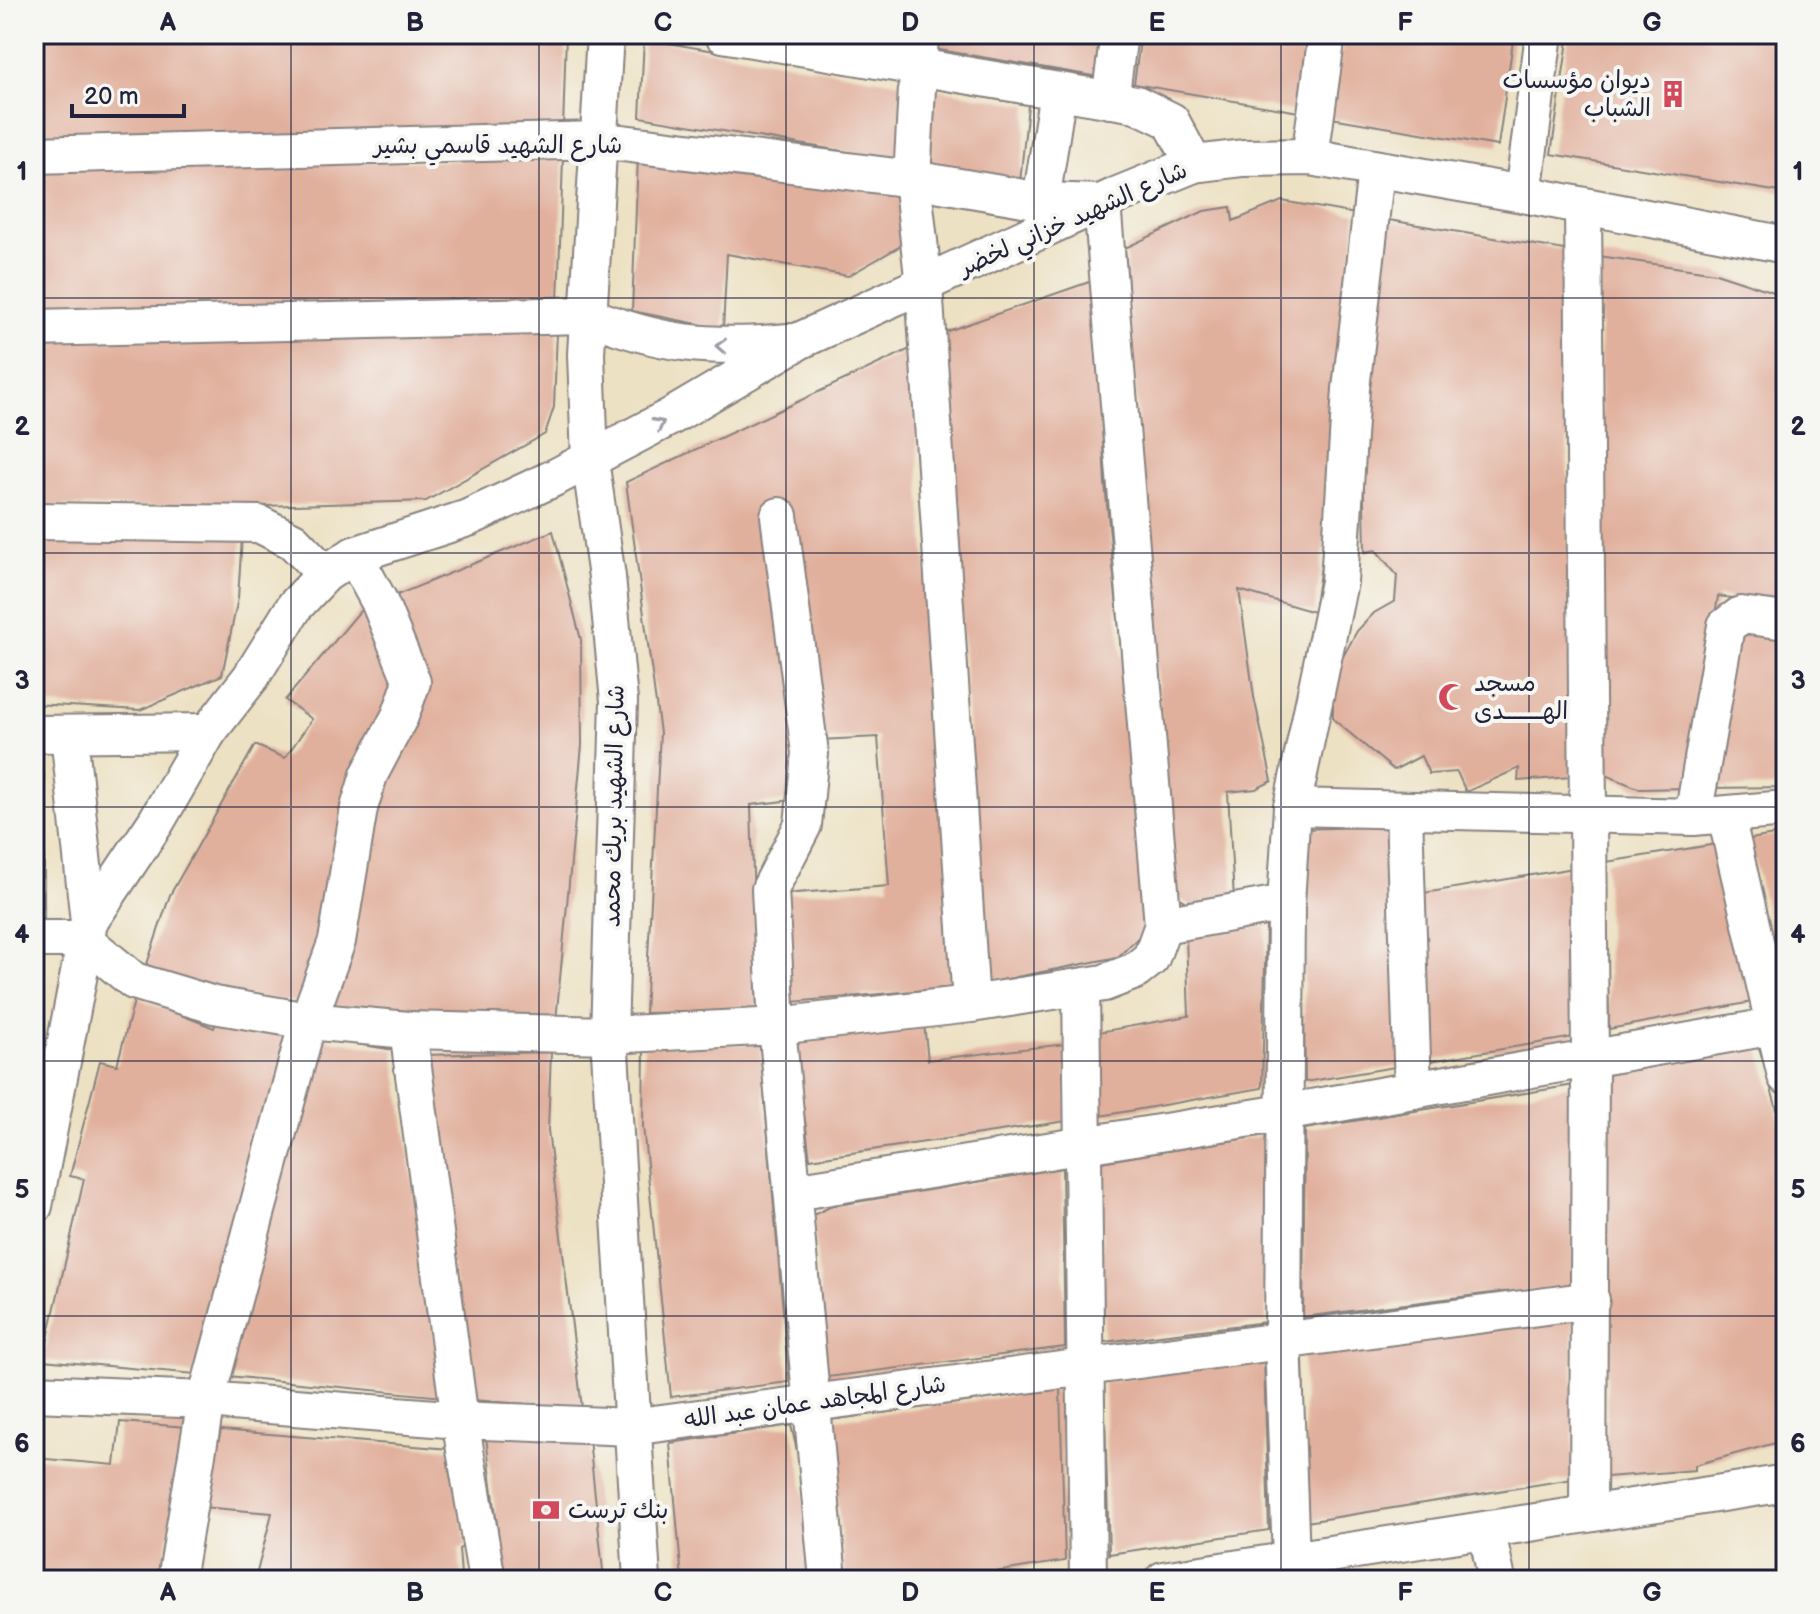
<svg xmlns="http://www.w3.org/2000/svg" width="1820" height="1614" font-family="'Balsamiq Sans','Playpen Sans Arabic',sans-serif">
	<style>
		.building { fill: #e1b09d }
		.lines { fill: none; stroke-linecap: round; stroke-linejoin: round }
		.minor-casing { stroke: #88827f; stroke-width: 40 }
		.minor { stroke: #fff; stroke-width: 36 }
		.oneway { stroke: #9c9ca7 }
		.grid { fill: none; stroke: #22223b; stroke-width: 2; stroke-opacity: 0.55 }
		.labels { text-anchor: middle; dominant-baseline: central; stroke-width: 8; stroke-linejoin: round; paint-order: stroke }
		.poi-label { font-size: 24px; fill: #22223b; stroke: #f6f6f2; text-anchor: start }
		.street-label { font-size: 24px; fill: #22223b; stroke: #f6f6f2 }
		.neatline { fill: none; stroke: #22223b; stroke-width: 3 }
		.grid-label { font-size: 26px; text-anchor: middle; font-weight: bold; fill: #22223b }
	</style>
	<rect width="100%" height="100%" fill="#f6f6f2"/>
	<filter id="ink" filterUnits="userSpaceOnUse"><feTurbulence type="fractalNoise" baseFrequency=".0125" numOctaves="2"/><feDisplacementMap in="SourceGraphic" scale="16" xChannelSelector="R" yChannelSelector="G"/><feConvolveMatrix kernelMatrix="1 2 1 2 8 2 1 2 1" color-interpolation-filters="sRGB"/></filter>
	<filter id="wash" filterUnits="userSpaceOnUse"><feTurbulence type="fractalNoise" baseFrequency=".006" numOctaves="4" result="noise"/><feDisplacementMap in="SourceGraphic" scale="32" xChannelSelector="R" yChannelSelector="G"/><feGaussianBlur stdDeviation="1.8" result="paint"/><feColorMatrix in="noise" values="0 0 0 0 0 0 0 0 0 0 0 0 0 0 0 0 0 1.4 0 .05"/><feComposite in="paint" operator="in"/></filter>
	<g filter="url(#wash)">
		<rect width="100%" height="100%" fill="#ede1c3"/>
		<g id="blocks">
			<g class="building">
				<polygon points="34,34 566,34 563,130 34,141"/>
				<polygon points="856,34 905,34 904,44 856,36"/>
				<polygon points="935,34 1105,34 1099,77 934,49"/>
				<polygon points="1141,34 1310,34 1299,112 1134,84"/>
				<polygon points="1344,34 1514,34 1498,146 1331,118"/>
				<polygon points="1569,34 1786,34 1786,193 1551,154"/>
				<polygon points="644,39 902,83 900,161 640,117"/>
				<polygon points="930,88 1028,105 1020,182 922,165"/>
				<polygon points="638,156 906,192 911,240 848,276 727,254 723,329 632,311"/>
				<polygon points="563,158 558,302 34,313 34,169"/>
				<polygon points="1282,201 1356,214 1324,546 1314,612 1239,590 1254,697 1272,781 1256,789 1228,792 1234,900 1189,905 1174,893 1125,248 1204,211 1231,207 1233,221"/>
				<polygon points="1383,219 1565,250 1571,777 1518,781 1519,768 1466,792 1457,772 1429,774 1421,756 1394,770 1333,719 1333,675 1357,631 1374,613 1395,601 1397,575 1376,550 1365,552 1362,388"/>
				<polygon points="1599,256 1716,273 1786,296 1786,605 1718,596 1688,788 1640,789 1606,775"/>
				<polygon points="1095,280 1105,484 1148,928 1118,957 986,983 942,333"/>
				<polygon points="557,331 554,407 545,434 426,501 226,507 34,506 34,341"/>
				<polygon points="910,349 957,987 792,1002 783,894 889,886 878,737 819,740 797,746 792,800 751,805 757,1011 645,1013 660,733 626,482"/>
				<polygon points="553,531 581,640 582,745 556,1021 334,1006 350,937 362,853 415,690 392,597"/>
				<polygon points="34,532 242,537 238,598 222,675 140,710 34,704"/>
				<polygon points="365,605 407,684 330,928 301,1003 229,993 144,973 170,895 255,745 285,758 312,719 285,700"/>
				<polygon points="1736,633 1786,639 1785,787 1710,788"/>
				<polygon points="34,773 44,774 44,922 34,922"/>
				<polygon points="1395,826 1401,1066 1305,1082 1302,829"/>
				<polygon points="1786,833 1786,996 1785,996 1750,839"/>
				<polygon points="1717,844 1752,1002 1609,1029 1606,862"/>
				<polygon points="1574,868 1574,1037 1419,1063 1418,894"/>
				<polygon points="1266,926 1262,1088 1100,1116 1099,1032 1189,1016 1186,937"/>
				<polygon points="34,950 45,950 35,995 34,995"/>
				<polygon points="135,997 214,1028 216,1023 290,1034 206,1375 43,1360 84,1179 70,1176 100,1061 117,1065"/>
				<polygon points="924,1024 928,1060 1066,1044 1067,1121 810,1159 795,1043"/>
				<polygon points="312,1037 394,1050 443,1397 228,1376"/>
				<polygon points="760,1044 789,1382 671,1397 643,1126 644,1046"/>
				<polygon points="1759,1047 1786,1141 1786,1440 1695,1465 1695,1470 1607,1477 1607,1075"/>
				<polygon points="551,1052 548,1130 582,1408 472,1400 423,1055"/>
				<polygon points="1574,1085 1573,1289 1500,1292 1303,1317 1305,1129"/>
				<polygon points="1266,1135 1266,1322 1104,1342 1101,1162"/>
				<polygon points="1062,1168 1065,1347 828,1377 813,1215 832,1206"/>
				<polygon points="1573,1317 1573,1479 1306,1522 1303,1355"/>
				<polygon points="1264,1360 1269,1530 1109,1554 1104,1382"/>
				<polygon points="1060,1389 1065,1561 943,1580 845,1580 830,1420"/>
				<polygon points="120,1422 187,1427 161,1580 34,1580 35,1458 115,1465"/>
				<polygon points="791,1425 801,1468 811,1580 682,1580 670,1443"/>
				<polygon points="221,1430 450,1449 466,1545 459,1549 461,1575 471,1574 472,1580 250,1580 256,1576 272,1513 203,1507"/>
				<polygon points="486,1437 589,1439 604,1580 504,1580"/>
			</g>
		</g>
	</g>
	<g filter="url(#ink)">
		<use href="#blocks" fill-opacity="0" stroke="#88827f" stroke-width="2"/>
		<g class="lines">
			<g class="minor-casing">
				<g id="minor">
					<polyline points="605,34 586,354 590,460 607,577 619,701 609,1035 642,1580"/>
					<polyline points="723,34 1136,104 1171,121 1194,164"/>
					<polyline points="920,34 912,179 924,285 971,1004"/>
					<polyline points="1110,100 1119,34"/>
					<polyline points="34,155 598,140 912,179 1041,201 1102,203 1163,925"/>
					<polyline points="1310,157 1327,34"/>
					<polyline points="1523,194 1544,34"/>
					<polyline points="1041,201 1058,91"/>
					<polyline points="1583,207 1590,1059 1588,1513"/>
					<path d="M34,328L587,315C661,345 710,349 789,342"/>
					<polyline points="779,516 810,753 803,825 770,889 777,1026 971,1004 1104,983 1135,971 1151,958 1163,925 1286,903"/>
					<polyline points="34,521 259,524 293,541 325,574"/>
					<polyline points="34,734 208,732"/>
					<polyline points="69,734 89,922"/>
					<polyline points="1292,807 1693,817 1786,809"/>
					<polyline points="1404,812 1413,1090"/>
					<polyline points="1726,816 1786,1076"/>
					<polyline points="1693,817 1726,626 1741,615 1786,621"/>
					<polyline points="34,939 83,939 134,981 214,1005 308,1021 408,1030 609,1035 777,1026 828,1580"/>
					<polyline points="1081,987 1088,1580"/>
					<polyline points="408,1030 460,1420 487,1580"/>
					<polyline points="794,1192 1283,1113 1786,1024"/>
					<polyline points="34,1206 89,922 156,822 208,732 251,677 295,606 325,574 354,555 468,518 556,477 672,416 799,341 1118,195 1194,164 1243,158 1310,157 1523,194 1786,245"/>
					<polyline points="34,1393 206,1400 460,1420 631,1427 1591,1300"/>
					<polyline points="1487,1532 1497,1580"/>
					<polyline points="1291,1559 1283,1340 1286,903 1292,807 1339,582 1351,389 1376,170"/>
					<polyline points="176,1580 206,1400 308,1021 337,941 359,808 369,775 400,716 412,682 379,601 354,555"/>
					<polyline points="1163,1580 1786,1483"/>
				</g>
			</g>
			<use href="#minor" class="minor"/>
		</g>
		<defs><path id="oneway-chevron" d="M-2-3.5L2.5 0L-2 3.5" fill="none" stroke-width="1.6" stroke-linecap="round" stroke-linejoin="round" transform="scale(2)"/></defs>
		<g class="oneway">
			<use href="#oneway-chevron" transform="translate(721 346) rotate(-177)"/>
			<use href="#oneway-chevron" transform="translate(659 424) rotate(-28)"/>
		</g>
	</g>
	<path class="grid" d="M291,34V1580M539,34V1580M786,34V1580M1034,34V1580M1281,34V1580M1529,34V1580M34,298H1786M34,553H1786M34,807H1786M34,1061H1786M34,1316H1786"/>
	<defs>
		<g id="building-bare" transform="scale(2.16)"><path d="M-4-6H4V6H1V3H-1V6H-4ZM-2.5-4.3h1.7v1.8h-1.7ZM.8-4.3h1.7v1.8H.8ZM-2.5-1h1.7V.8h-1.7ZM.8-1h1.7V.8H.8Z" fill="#d1495b" stroke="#f6f6f2" stroke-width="2.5" paint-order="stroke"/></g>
		<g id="mosque-bare" transform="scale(2.16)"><path d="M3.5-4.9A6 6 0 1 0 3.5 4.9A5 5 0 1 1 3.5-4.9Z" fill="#d1495b" stroke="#f6f6f2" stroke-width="2.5" paint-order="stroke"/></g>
		<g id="bank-bare" transform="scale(2.16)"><path d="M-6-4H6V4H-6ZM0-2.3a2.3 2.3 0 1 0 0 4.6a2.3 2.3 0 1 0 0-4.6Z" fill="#d1495b" stroke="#f6f6f2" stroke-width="2.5" paint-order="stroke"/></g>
	</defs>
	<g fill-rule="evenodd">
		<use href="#building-bare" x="1673" y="94"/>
		<use href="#mosque-bare" x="1452" y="697"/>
		<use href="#bank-bare" x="546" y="1510"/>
	</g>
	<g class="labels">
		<g class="poi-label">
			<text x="1651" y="80" text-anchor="end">ديوان مؤسسات<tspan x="1651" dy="28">الشباب</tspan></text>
			<text x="1474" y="683">مسجد<tspan x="1474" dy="28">الهـــــــدى</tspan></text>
			<text x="568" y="1510">بنك ترست</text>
		</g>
		<g class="street-label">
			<text x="498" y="145">شارع الشهيد قاسمي بشير</text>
			<text transform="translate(1073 219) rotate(-24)">شارع الشهيد خزاني لخضر</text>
			<text transform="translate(614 806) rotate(-89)">شارع الشهيد بريك محمد</text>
			<text transform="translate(815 1402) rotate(-8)">شارع المجاهد عمان عبد الله</text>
		</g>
	</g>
	<rect width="1820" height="1614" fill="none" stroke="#f6f6f2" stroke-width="88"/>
	<path d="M72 104v12h112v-12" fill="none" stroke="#22223b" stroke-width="4"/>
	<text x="84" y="104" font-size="24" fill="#22223b" stroke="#f6f6f2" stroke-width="6" paint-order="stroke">20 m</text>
	<rect x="44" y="44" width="1732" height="1526" class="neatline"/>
	<g class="grid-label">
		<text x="168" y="31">A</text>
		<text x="415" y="31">B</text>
		<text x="663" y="31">C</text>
		<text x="910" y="31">D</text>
		<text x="1157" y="31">E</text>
		<text x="1405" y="31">F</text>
		<text x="1652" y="31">G</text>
		<text x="22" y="180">1</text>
		<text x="1798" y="180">1</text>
		<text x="22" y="435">2</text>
		<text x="1798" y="435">2</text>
		<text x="22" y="689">3</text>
		<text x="1798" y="689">3</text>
		<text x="22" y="943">4</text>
		<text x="1798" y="943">4</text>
		<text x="22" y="1198">5</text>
		<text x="1798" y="1198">5</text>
		<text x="22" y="1452">6</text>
		<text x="1798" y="1452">6</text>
		<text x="168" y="1601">A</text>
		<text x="415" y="1601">B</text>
		<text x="663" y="1601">C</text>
		<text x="910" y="1601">D</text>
		<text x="1157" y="1601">E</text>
		<text x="1405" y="1601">F</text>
		<text x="1652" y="1601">G</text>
	</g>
</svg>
